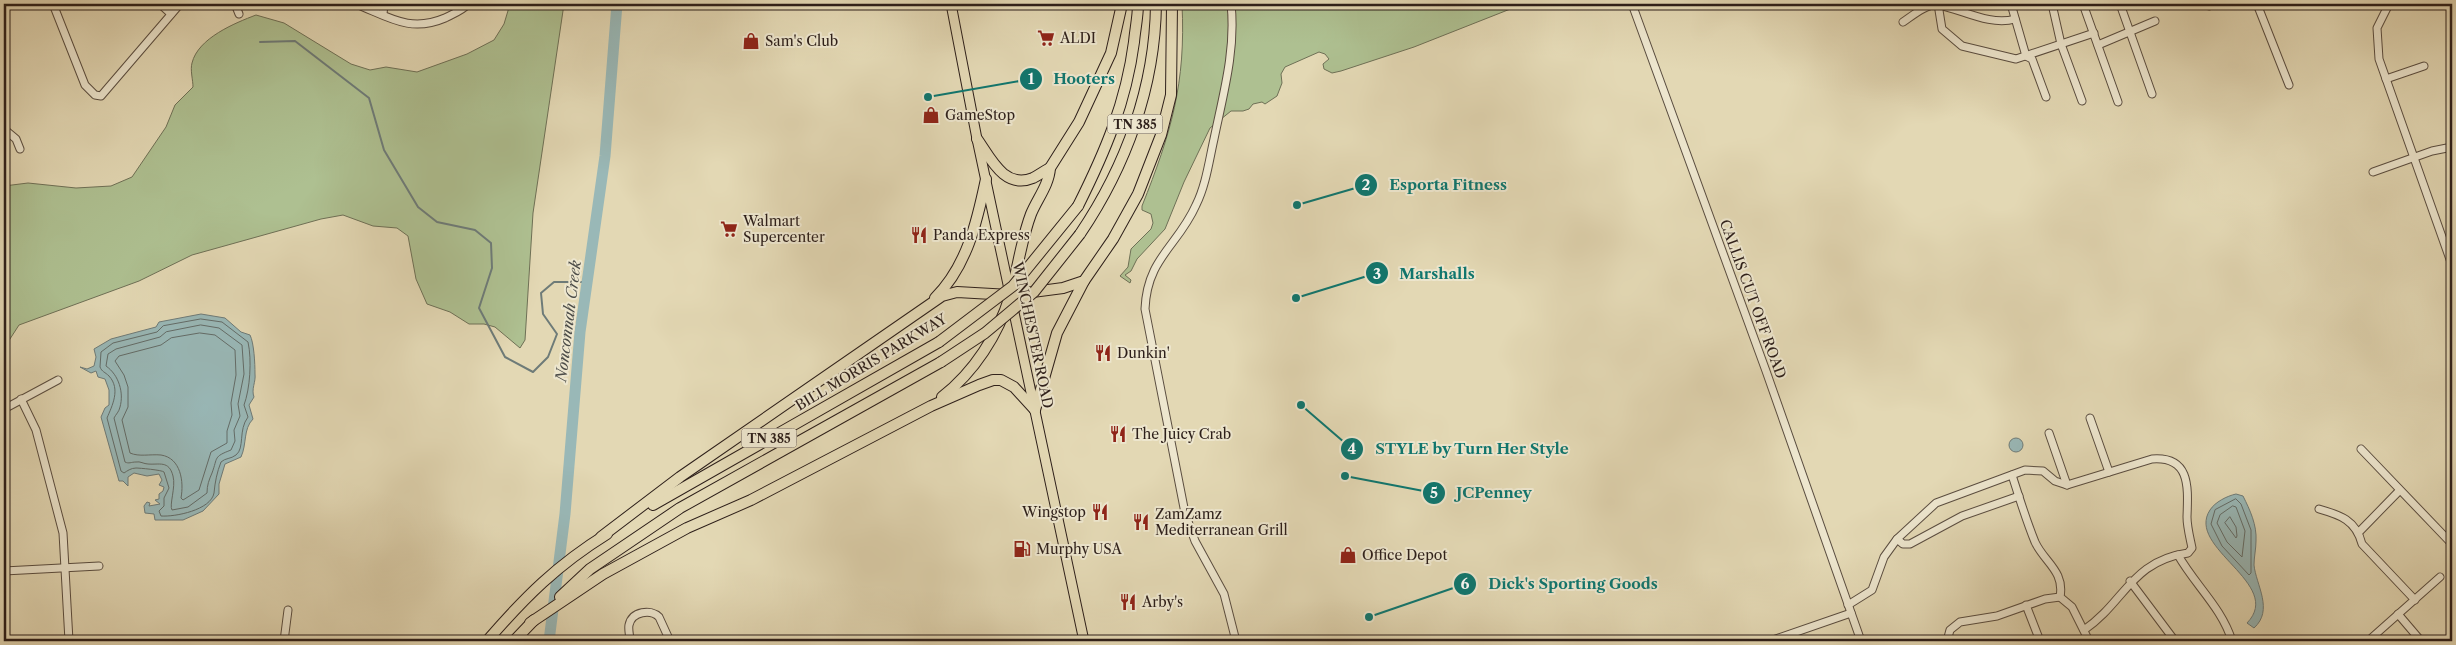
<svg xmlns="http://www.w3.org/2000/svg" width="2456" height="645" font-family="'Libre Caslon Text',serif">
	<style>
		.green { fill: #aec091; stroke: #6e7056 }
		.water { fill: #99b8b7; stroke: #6e7b78 }
		.lines { fill: none; stroke-linecap: round; stroke-linejoin: round }
		.shore { stroke: #636c68; stroke-width: 1 }
		.stream { stroke: #6e7b78; stroke-width: 2 }
		.river { stroke: #99b8b7; stroke-width: 11 }
		.minor-casing { stroke: #5a4d40; stroke-width: 9 }
		.major-casing { stroke: #2d1f1a; stroke-width: 11 }
		.highway-casing { stroke: #2d1f1a; stroke-width: 12 }
		.minor { stroke: #ede6ce; stroke-width: 7 }
		.major { stroke: #e3d8b4; stroke-width: 9 }
		.highway { stroke: #e3d8b4; stroke-width: 10 }
		.highway-bridge-casing { stroke: #2d1f1a; stroke-width: 12; stroke-linecap: butt }
		.highway-bridge { stroke: #e3d8b4; stroke-width: 10 }
		.labels { text-anchor: middle; dominant-baseline: central; stroke-width: 4; stroke-linejoin: round; paint-order: stroke }
		.shield { fill: #ede6ce; stroke: #675b50; stroke-width: 1 }
		.shield-label { font-size: 12px; font-weight: bold; fill: #2d1f1a }
		.poi-label { font-size: 14px; fill: #2d1f1a; stroke: #ede6ce; text-anchor: start }
		.street-label { font-size: 14px; fill: #2d1f1a; stroke: #ede6ce }
		.water-label { font-size: 15px; font-style: italic; fill: #4d4d49; stroke: #ede6ce }
		.leader { fill: none; stroke: #0f766e; stroke-width: 2 }
		.callout-dot { fill: #0f766e; stroke: #ede6ce; stroke-width: 2 }
		.mark-label { font-size: 15px; text-anchor: middle; font-weight: bold; fill: #fff }
		.callout-label { font-size: 15px; text-anchor: middle; font-weight: bold; fill: #0f766e; stroke: #ede6ce; stroke-width: 4; stroke-linejoin: round; paint-order: stroke }
	</style>
	<rect width="100%" height="100%" fill="#e3d8b4"/>
	<filter id="stains"><feTurbulence type="fractalNoise" baseFrequency=".004" numOctaves="4"/><feColorMatrix values="0 0 0 0 .2 0 0 0 0 .09 0 0 0 0 .02 0 0 0 .5 -.17"/></filter>
	<radialGradient id="worn" r=".72"><stop offset=".6" stop-color="#630" stop-opacity="0"/><stop offset="1" stop-color="#630" stop-opacity=".3"/></radialGradient>
	<g class="green">
		<path d="M510,4H564L533,213L525,340L520,348L495,327L484,324H469L450,312L427,304L416,279L408,236L397,228L373,226L343,215L321,219L192,255L139,281L19,325L8,342L4,357V186L28,183L76,188L111,186L132,177L166,127L175,105L193,87C193,80 190,70 192,63C198,38 235,23 256,15L284,23L351,64L370,70L386,67L417,72L467,54L494,40L504,24Z"/>
		<path d="M1182,4H1523L1414,47L1341,71L1332,73L1324,69L1323,64L1329,59L1325,54L1319,52L1285,67L1281,74L1282,83L1277,96L1265,104L1262,102L1253,104L1249,109L1243,111H1231L1210,128L1184,182L1165,229L1137,259L1131,271L1125,275L1131,280L1130,283L1120,276L1128,267L1131,249L1151,229L1153,223L1151,214L1142,210V206C1171,133 1186,84 1182,4Z"/>
	</g>
	<g class="water">
		<path d="M201,314L225,318L241,332L250,335C254,343 255,363 255,374C256,382 251,389 254,397L249,405L253,419C243,429 247,444 241,457L225,464L219,484V494L203,511L183,520H155L154,514L145,513L144,506L147,502L150,503L149,506L160,504L155,500L159,499V494L163,491L164,487L159,485L162,480L159,474L147,476L134,473L128,477V486L123,481H119L101,417L105,408L109,405V390L105,379L98,377L96,371L91,373L80,367L87,369L94,366L96,357L94,349L111,339L156,327L159,322Z"/>
		<circle cx="2016" cy="445" r="7"/>
		<path d="M2236,494L2243,496C2250,510 2257,525 2256,541C2256,549 2254,557 2254,565C2256,585 2274,610 2254,628L2247,623C2285,584 2185,548 2210,510C2215,502 2227,496 2236,494Z"/>
	</g>
	<g class="lines">
		<g class="shore">
			<path d="M201,319L222,322L248,342C252,360 250,389 244,405L248,417C238,430 245,448 236,455C231,459 225,458 221,462C217,472 215,482 214,493C211,510 175,517 161,516L159,511L164,506V498L169,488L164,472C162,470 139,468 136,468C131,468 127,471 124,473L121,471L107,418C112,406 121,389 109,376C105,372 102,372 100,367L101,352L113,343L157,332L163,326Z"/>
			<path d="M201,325L219,328L242,345L244,374L238,404L240,416L234,430L235,441L231,450C213,457 218,457 212,473C209,480 207,485 207,493L188,507L172,510C169,505 176,487 173,476C169,460 159,465 148,464C144,464 140,461 136,462C131,462 129,464 125,462L114,418C116,414 119,412 120,407C124,393 119,375 106,366L108,354L116,349L160,337L166,332Z"/>
			<path d="M200,333L215,335L235,350L236,375L231,403L232,415L227,431V443L211,452L199,490L183,500L181,498C184,482 181,458 161,455C150,454 139,457 130,453L122,420L128,407V387L124,375L115,361L119,356L161,345L171,338Z"/>
			<polygon points="2236,499 2241,504 2251,530 2251,573 2249,575 2222,546 2211,524 2215,510"/>
			<polygon points="2233,506 2236,507 2245,531 2242,557 2227,542 2217,523 2220,515"/>
			<polygon points="2230,517 2236,527 2237,536 2236,538 2225,523"/>
		</g>
		<polyline class="stream" points="260,42 295,41 369,98 384,150 418,207 437,222 475,230 491,243 492,268 479,308 505,357 533,372 548,357 557,334 543,314 541,293 554,282 587,282"/>
		<polyline class="river" points="549,641 565,514 580,332 605,156 617,4"/>
		<g class="minor-casing">
			<g id="minor">
				<polyline points="53,4 85,85 95,95 101,96 180,4"/>
				<polyline points="160,4 171,14"/>
				<polyline points="235,4 239,14"/>
				<path d="M356,4C389,17 410,33 445,18C453,14 463,10 468,4"/>
				<path d="M1231,4C1236,50 1223,95 1214,139C1209,161 1206,185 1196,205C1178,246 1147,258 1145,309L1185,513L1195,541L1224,594L1236,641"/>
				<polyline points="1632,4 1766,371 1861,641"/>
				<polyline points="1938,4 1942,29 1962,46 2016,59 2094,33"/>
				<polyline points="2011,4 2026,56 2032,59 2046,97"/>
				<polyline points="2052,4 2061,44 2082,101"/>
				<polyline points="2083,4 2118,102"/>
				<polyline points="2120,4 2152,94"/>
				<polyline points="2257,4 2289,85"/>
				<polyline points="2389,4 2377,28 2379,59 2452,265"/>
				<polyline points="2209,6 2215,4"/>
				<polyline points="383,14 384,4"/>
				<path d="M1903,22C1912,16 1927,3 1939,5C1963,10 1990,26 2015,19"/>
				<polyline points="2098,45 2155,21"/>
				<polyline points="2386,79 2424,66"/>
				<polyline points="4,129 16,139 20,149"/>
				<polyline points="2373,172 2432,151 2452,147"/>
				<polyline points="21,399 36,430 63,533 69,641"/>
				<polyline points="4,409 58,380"/>
				<polyline points="2090,418 2109,472"/>
				<polyline points="2049,433 2067,485"/>
				<polyline points="2361,449 2452,544"/>
				<path d="M2012,475C2019,497 2026,520 2035,542C2044,562 2065,571 2060,597L2072,607L2089,641"/>
				<path d="M2319,509C2340,515 2356,520 2362,544L2415,600"/>
				<polyline points="2359,532 2399,491"/>
				<path d="M1897,539L1936,503L2025,470L2043,471L2055,481L2067,485L2152,459C2191,456 2188,488 2187,517C2187,527 2190,538 2192,548L2188,553C2131,561 2125,602 2084,630"/>
				<path d="M2178,555C2195,585 2222,608 2232,641"/>
				<polyline points="4,571 99,566"/>
				<polyline points="2130,581 2175,641"/>
				<polyline points="1848,605 1872,590 1884,557 1897,539 1903,544 1910,544 1962,516 2019,496"/>
				<polyline points="2026,605 2040,641"/>
				<polyline points="2398,614 2421,641"/>
				<polyline points="284,641 288,610"/>
				<path d="M630,641C630,636 628,630 629,625C632,611 651,609 659,617L670,641"/>
				<polyline points="1770,641 1851,613"/>
				<polyline points="1947,641 1950,630 1960,622 1997,616 2045,599 2060,597"/>
				<polyline points="2368,641 2440,577"/>
			</g>
		</g>
		<g class="major-casing">
			<polyline id="major" points="951,4 977,139 1084,641"/>
		</g>
		<g class="highway-casing">
			<g id="highway">
				<path d="M977,139C990,157 1004,190 1033,178C1039,175 1044,171 1050,168"/>
				<path d="M1078,206C1105,152 1126,103 1134,42C1135,30 1138,17 1138,4"/>
				<path d="M1080,234C1126,166 1155,87 1156,4"/>
				<path d="M935,298C967,266 977,222 986,179"/>
				<path d="M942,397C974,372 998,335 1010,296C1018,269 1021,240 1031,214C1037,199 1049,185 1050,168L1079,122L1111,53L1122,4"/>
				<polyline points="1035,410 1057,333 1084,281"/>
				<polyline points="653,505 939,342"/>
				<polyline points="601,537 680,477 942,296 957,292 1010,295 1063,288 1084,281 1113,239 1138,194 1161,135 1171,95 1172,4"/>
				<polyline points="560,597 590,569 680,508 941,362"/>
				<polyline points="530,623 603,574 687,528 751,500 931,406 979,385 993,380 1001,380 1014,387 1035,410"/>
				<path d="M487,641C525,597 557,565 607,534"/>
				<polyline points="514,641 534,620"/>
			</g>
		</g>
		<use href="#minor" class="minor"/>
		<use href="#major" class="major"/>
		<use href="#highway" class="highway"/>
		<g class="highway-bridge-casing">
			<g id="highway-bridge">
				<polyline points="939,342 1013,286 1078,206"/>
				<polyline points="941,362 985,333 1034,292 1080,234"/>
			</g>
		</g>
		<use href="#highway-bridge" class="highway-bridge"/>
	</g>
	<defs>
		<g id="supermarket-bare" transform="scale(1.35)"><path d="M-6-5.5h2.5l.6 2H6L4.5 2H-2.5L-4.4-4H-6ZM-1.5 3.2a1.3 1.3 0 1 0 .1 0ZM3 3.2a1.3 1.3 0 1 0 .1 0Z" fill="#8f2418" stroke="#ede6ce" stroke-width="2.5" paint-order="stroke"/></g>
		<g id="shop-bare" transform="scale(1.35)"><path d="M-5-2.5h2.3a2.7 3.5 0 0 1 5.4 0H5L5.5 6h-11ZM-1.5-2.5h3a1.5 2.3 0 0 0-3 0Z" fill="#8f2418" stroke="#ede6ce" stroke-width="2.5" paint-order="stroke"/></g>
		<g id="restaurant-bare" transform="scale(1.35)"><path d="M-5-6h1v4h1v-4h1v4h1v-4h1v5L-1.5 .5V6h-2V.5L-5-1ZM5-6V6H3V1.5H1.5Q1.5-4 5-6Z" fill="#8f2418" stroke="#ede6ce" stroke-width="2.5" paint-order="stroke"/></g>
		<g id="fuel-bare" transform="scale(1.35)"><path d="M-5.5-6h7V0h2V4h1.3V-2.5L3-4.5l.8-.8L6-3V5H2.5V1h-1V6h-7ZM-4.2-4.7v3.2H.2V-4.7Z" fill="#8f2418" stroke="#ede6ce" stroke-width="2.5" paint-order="stroke"/></g>
	</defs>
	<g fill-rule="evenodd">
		<use href="#supermarket-bare" x="1046" y="38"/>
		<use href="#shop-bare" x="751" y="41"/>
		<use href="#shop-bare" x="931" y="115"/>
		<use href="#supermarket-bare" x="729" y="229"/>
		<use href="#restaurant-bare" x="919" y="235"/>
		<use href="#restaurant-bare" x="1103" y="353"/>
		<use href="#restaurant-bare" x="1118" y="434"/>
		<use href="#restaurant-bare" x="1100" y="512"/>
		<use href="#restaurant-bare" x="1141" y="522"/>
		<use href="#fuel-bare" x="1022" y="549"/>
		<use href="#shop-bare" x="1348" y="555"/>
		<use href="#restaurant-bare" x="1128" y="602"/>
	</g>
	<g class="labels">
		<g class="shield">
			<rect x="1107.5" y="114.5" width="55" height="19" rx="4"/>
			<rect x="741.5" y="428.5" width="55" height="19" rx="4"/>
		</g>
		<g class="shield-label">
			<text x="1135" y="124">TN 385</text>
			<text x="769" y="438">TN 385</text>
		</g>
		<g class="poi-label">
			<text x="1060" y="38">ALDI</text>
			<text x="765" y="41">Sam's Club</text>
			<text x="945" y="115">GameStop</text>
			<text x="743" y="221">Walmart<tspan x="743" dy="16">Supercenter</tspan></text>
			<text x="933" y="235">Panda Express</text>
			<text x="1117" y="353">Dunkin'</text>
			<text x="1132" y="434">The Juicy Crab</text>
			<text x="1086" y="512" text-anchor="end">Wingstop</text>
			<text x="1155" y="514">ZamZamz<tspan x="1155" dy="16">Mediterranean Grill</tspan></text>
			<text x="1036" y="549">Murphy USA</text>
			<text x="1362" y="555">Office Depot</text>
			<text x="1142" y="602">Arby's</text>
		</g>
		<g class="street-label">
			<text transform="translate(1753 299) rotate(70)">CALLIS CUT OFF ROAD</text>
			<text transform="translate(1033 335) rotate(78)">WINCHESTER ROAD</text>
			<text transform="translate(871 362) rotate(-31)">BILL MORRIS PARKWAY</text>
		</g>
		<g class="water-label">
			<text transform="translate(568 321) rotate(-83)">Nonconnah Creek</text>
		</g>
	</g>
	<path class="leader" d="M928 97L1031 79M1297 205L1366 185M1296 298L1377 273M1301 405L1352 449M1345 476L1434 493M1369 617L1465 584"/>
	<g class="callout-dot">
		<circle cx="928" cy="97" r="5"/>
		<circle cx="1297" cy="205" r="5"/>
		<circle cx="1296" cy="298" r="5"/>
		<circle cx="1301" cy="405" r="5"/>
		<circle cx="1345" cy="476" r="5"/>
		<circle cx="1369" cy="617" r="5"/>
		<circle cx="1031" cy="79" r="12"/>
		<circle cx="1366" cy="185" r="12"/>
		<circle cx="1377" cy="273" r="12"/>
		<circle cx="1352" cy="449" r="12"/>
		<circle cx="1434" cy="493" r="12"/>
		<circle cx="1465" cy="584" r="12"/>
	</g>
	<g class="mark-label">
		<text x="1031" y="84">1</text>
		<text x="1366" y="190">2</text>
		<text x="1377" y="279">3</text>
		<text x="1352" y="454">4</text>
		<text x="1434" y="498">5</text>
		<text x="1465" y="589">6</text>
	</g>
	<g class="callout-label">
		<text x="1084" y="84">Hooters</text>
		<text x="1448" y="190">Esporta Fitness</text>
		<text x="1437" y="279">Marshalls</text>
		<text x="1472" y="454">STYLE by Turn Her Style</text>
		<text x="1494" y="498">JCPenney</text>
		<text x="1573" y="589">Dick's Sporting Goods</text>
	</g>
	<rect width="2456" height="645" fill="none" stroke="#e3d8b4" stroke-width="20"/>
	<rect x="5" y="5" width="2446" height="635" fill="none" stroke="#2d1f1a" stroke-width="2.5"/>
	<rect x="10" y="10" width="2436" height="625" fill="none" stroke="#2d1f1a"/>
	<rect width="100%" height="100%" filter="url(#stains)"/>
	<rect width="100%" height="100%" fill="url(#worn)"/>
</svg>
